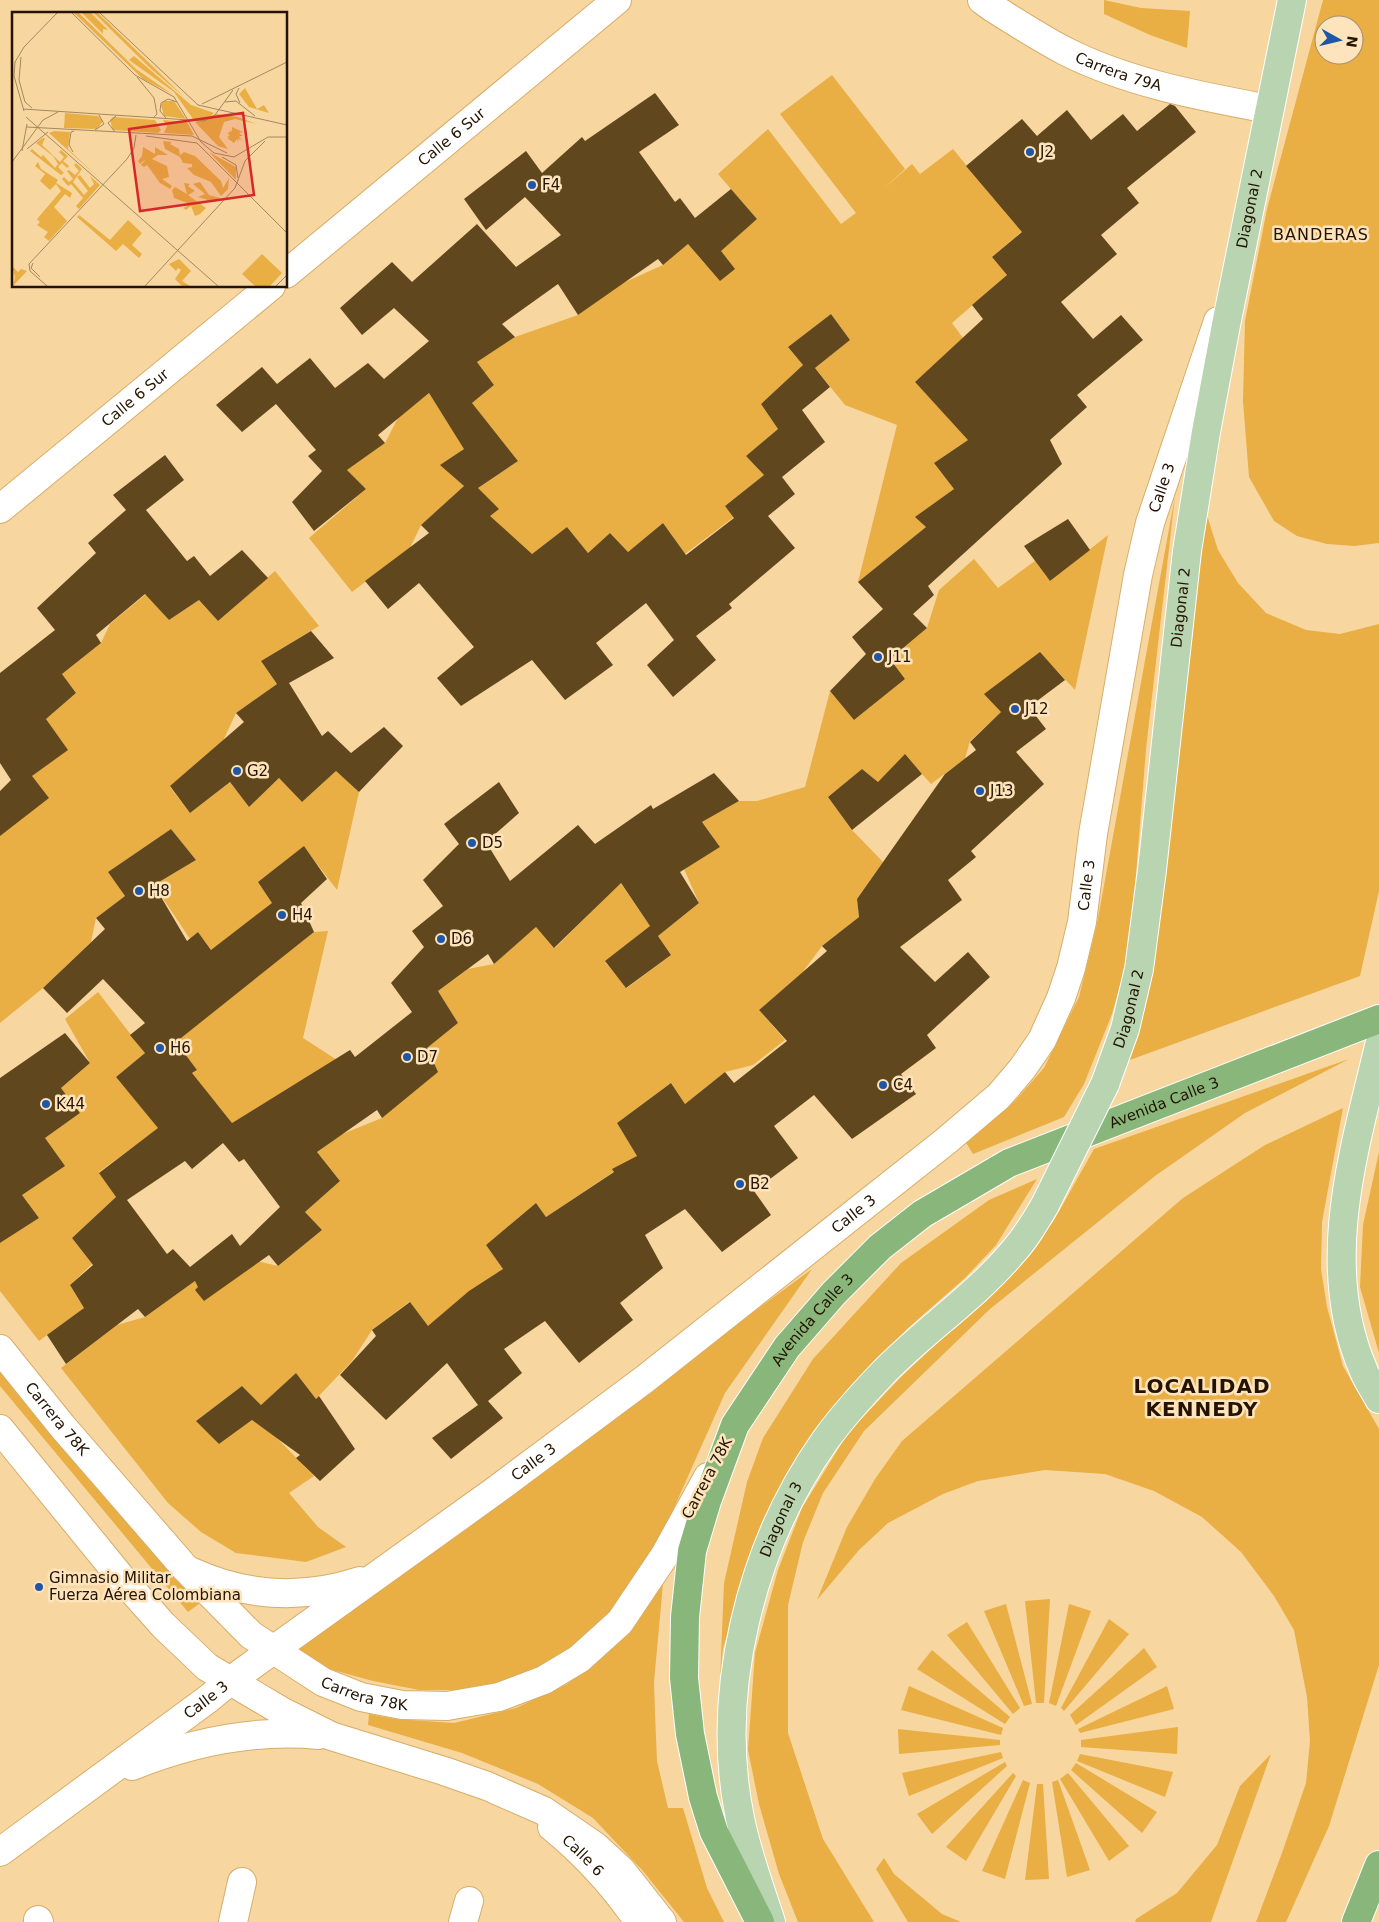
<svg xmlns="http://www.w3.org/2000/svg" width="1379" height="1922" font-family="'DejaVu Sans',sans-serif">
	<style>
		.green { fill: #e9ae44; fill-rule: evenodd }
		.building { fill: #60471d; fill-rule: evenodd }
		.lines { fill: none; stroke-linecap: round; stroke-linejoin: round }
		.street-casing { stroke: #d7ad69; stroke-width: 30 }
		.secondary-casing { stroke: #d7ad69; stroke-width: 30 }
		.primary-casing { stroke: #fff; stroke-width: 30 }
		.highway-casing { stroke: #fff; stroke-width: 30 }
		.street { stroke: #fff; stroke-width: 28 }
		.secondary { stroke: #fff; stroke-width: 28 }
		.primary { stroke: #b8d4b0; stroke-width: 28 }
		.highway { stroke: #89b77b; stroke-width: 28 }
		.primary-bridge-casing { stroke: #fff; stroke-width: 30; stroke-linecap: butt }
		.primary-bridge { stroke: #b8d4b0; stroke-width: 28 }
		.poi-dot { fill: #1f56a8; stroke: #fee4bc; stroke-width: 2 }
		.labels { text-anchor: middle; dominant-baseline: central; stroke-width: 5; stroke-linejoin: round; paint-order: stroke }
		.street-label { font-size: 15px; fill: #231300; stroke: #fee4bc }
		.poi-label { font-size: 15px; fill: #231300; stroke: #fee4bc; text-anchor: start }
		.neighbourhood-label { font-size: 16px; letter-spacing: 1px; fill: #231300; stroke: #fee4bc }
		.district-label { font-size: 20px; font-weight: bold; letter-spacing: 1px; fill: #231300; stroke: #fee4bc }
		.inset-road { fill: none; stroke: #a38860; stroke-width: 1 }
		.view { fill: #d62828; fill-opacity: 0.15; stroke: #d62828; stroke-width: 2.5 }
		.inset-edge { fill: none; stroke: #231300; stroke-width: 2.5 }
	</style>
	<rect width="100%" height="100%" fill="#f8d6a0"/>
	<g class="green">
		<polygon points="1104,0 1141,8 1190,11 1187,48 1150,35 1104,14"/>
		<path d="M1323,0H1379V543L1354,546L1327,544L1297,536L1274,521L1249,477L1243,401L1245,321L1267,209ZM1324,25H1354V55H1324Z"/>
		<polygon points="832,75 905,169 882,190 912,164 920,174 953,149 993,198 1033,164 1061,198 992,257 1007,275 952,323 963,338 915,382 940,409 987,427 934,463 954,489 916,517 926,527 858,582 897,425 845,405 815,368 850,340 831,314 788,347 803,365 761,404 778,429 746,456 764,475 725,506 734,517 685,554 663,523 628,552 610,533 588,553 567,527 532,554 493,557 478,488 518,461 492,429 441,465 464,486 421,525 410,548 352,592 309,538 366,489 347,470 385,443 398,418 429,393 448,423 494,385 477,362 515,337 578,315 623,283 663,265 688,244 705,264 757,219 718,174 768,129 841,224 856,213 780,114"/>
		<polygon points="1175,496 1146,749 1135,887 1126,964 1112,1014 1084,1084 1064,1117 973,1154 965,1141 1015,1101 1044,1068 1079,997 1097,924"/>
		<polygon points="1205,509 1218,550 1238,583 1266,613 1306,630 1340,634 1379,624 1379,891 1360,976 1127,1061 1145,1008 1155,948"/>
		<polygon points="1108,535 1075,690 1040,653 1001,712 970,741 965,759 931,784 905,755 878,782 862,769 828,797 852,830 883,862 857,899 859,917 822,946 802,973 759,1010 785,1040 753,1065 725,1072 685,1104 671,1083 617,1123 637,1156 546,1217 536,1203 486,1245 503,1269 428,1327 409,1302 372,1330 352,1361 316,1399 296,1373 261,1405 242,1386 197,1420 219,1444 252,1420 276,1437 314,1476 289,1493 318,1527 346,1547 306,1562 236,1553 201,1532 168,1503 61,1368 117,1325 145,1317 195,1281 257,1261 278,1266 322,1230 305,1212 340,1181 317,1152 340,1135 382,1118 427,1048 458,1023 438,991 468,969 494,964 536,927 555,948 601,902 615,875 650,926 605,962 627,988 671,955 658,936 699,903 684,869 720,847 702,822 739,801 757,801 805,787 830,691 854,720 905,679 890,659 927,628 939,590 974,559 998,588 1035,561 1050,581"/>
		<polygon points="275,571 319,626 261,661 277,684 236,713 223,741 170,787 190,813 230,782 249,807 279,778 302,802 336,771 359,792 337,890 304,847 258,882 273,904 212,951 198,932 190,939 154,885 196,860 171,829 108,872 125,896 96,918 91,942 43,988 0,1023 0,836 32,776 67,750 46,719 76,693 62,674 101,643 110,624 146,594 169,620 199,600 218,621"/>
		<polygon points="328,931 303,1038 337,1060 232,1123 216,1103 166,1146 148,1136 99,1172 116,1197 72,1238 92,1264 70,1285 84,1308 39,1341 0,1291 0,1243 39,1218 22,1195 45,1138 80,1113 61,1088 90,1063 65,1019 98,992 145,1053 116,1077 142,1108 197,1070 175,1042 314,932"/>
		<polygon points="1349,1059 1245,1113 1155,1176 990,1309 864,1431 823,1493 803,1542 788,1605 788,1733 823,1839 874,1922 798,1922 779,1874 759,1804 748,1750 755,1653 778,1570 802,1508 848,1433 900,1378 987,1296 1020,1261 1053,1222 1094,1149"/>
		<polygon points="1343,1108 1322,1222 1321,1269 1327,1307 1343,1366 1379,1429 1379,1665 1329,1826 1286,1922 1256,1922 1282,1853 1306,1783 1310,1741 1307,1697 1294,1630 1274,1596 1241,1552 1202,1517 1154,1491 1105,1474 1045,1470 978,1481 943,1494 888,1523 859,1550 817,1600 847,1527 875,1479 902,1441 1183,1198 1265,1145"/>
		<polygon points="1379,1152 1379,1353 1360,1287 1363,1225"/>
		<polygon points="1037,1179 996,1245 965,1278 908,1328 845,1394 796,1459 757,1535 723,1648 720,1681 724,1583 747,1482 763,1438 813,1359 901,1263 989,1200"/>
		<polygon points="812,1269 725,1393 666,1526 628,1590 590,1635 546,1665 505,1683 466,1690 419,1690 373,1681 329,1669 296,1649"/>
		<polygon points="0,1361 200,1603 188,1612 0,1386"/>
		<polygon points="663,1584 654,1682 655,1714 657,1761 668,1808 683,1808 707,1888 724,1922 684,1922 643,1871 593,1818 538,1784 462,1753 368,1725 369,1714 395,1719 454,1723 516,1708 567,1684 609,1649"/>
		<polygon points="1050,1599 1044,1703 1036,1703 1025,1601"/>
		<polygon points="1006,1604 1032,1704 1024,1706 984,1611"/>
		<polygon points="1069,1604 1091,1611 1056,1706 1049,1703"/>
		<polygon points="1109,1619 1129,1634 1064,1711 1061,1708"/>
		<polygon points="967,1622 1020,1708 1013,1714 947,1635"/>
		<polygon points="1144,1648 1157,1667 1076,1725 1070,1715"/>
		<polygon points="932,1650 1010,1717 1005,1724 917,1669"/>
		<polygon points="909,1686 1003,1728 1001,1735 901,1710"/>
		<polygon points="1167,1686 1174,1709 1080,1733 1078,1729"/>
		<polygon points="1178,1727 1177,1754 1081,1747 1081,1740"/>
		<polygon points="898,1729 1000,1740 1000,1745 899,1754"/>
		<polygon points="1001,1752 1003,1758 909,1796 902,1773"/>
		<polygon points="1080,1754 1173,1772 1165,1797 1077,1761"/>
		<polygon points="1271,1754 1211,1922 1135,1922 1136,1919 1177,1893 1217,1845 1240,1786"/>
		<polygon points="1005,1762 1007,1766 932,1834 917,1814"/>
		<polygon points="1076,1763 1157,1812 1142,1833 1071,1770"/>
		<polygon points="1013,1773 1016,1776 966,1861 946,1847"/>
		<polygon points="1068,1773 1129,1846 1109,1861 1060,1779"/>
		<polygon points="1023,1780 1030,1783 1005,1879 982,1871"/>
		<polygon points="1058,1780 1090,1870 1067,1877 1052,1782"/>
		<polygon points="1037,1784 1043,1784 1049,1879 1025,1880"/>
		<polygon points="884,1858 894,1874 942,1914 961,1922 908,1922 876,1869"/>
	</g>
	<g class="building">
		<polygon points="655,93 679,125 639,152 675,202 680,198 695,218 731,189 757,219 721,251 735,269 720,281 688,244 663,265 658,259 578,315 558,284 502,324 515,337 477,362 494,385 472,403 518,461 478,488 499,509 490,516 532,554 567,527 588,553 610,533 628,552 663,523 686,555 734,518 725,506 764,475 746,456 778,429 761,404 803,365 788,347 831,314 850,340 815,368 830,387 802,410 825,442 782,477 795,494 768,516 795,548 729,604 732,608 696,636 716,660 673,697 647,665 674,640 646,603 596,643 613,665 565,700 532,660 461,706 437,678 474,647 419,583 388,609 365,581 429,533 421,525 464,486 440,465 464,449 429,393 378,435 385,443 347,470 366,489 314,531 292,502 322,471 308,456 316,450 276,404 242,432 216,405 262,367 277,384 310,358 335,388 368,363 384,379 429,341 394,308 362,335 340,308 392,262 412,282 477,224 516,267 561,235 525,197 486,230 464,199 526,151 542,173 582,137 585,141"/>
		<polygon points="1170,104 1175,106 1196,132 1127,188 1139,203 1101,235 1117,254 1061,302 1093,339 1121,315 1143,340 1077,395 1087,407 1050,440 1062,464 928,586 934,595 913,614 927,628 890,659 905,679 854,720 830,691 866,654 852,637 883,609 858,582 926,527 915,517 954,489 934,463 968,440 915,382 983,319 972,305 1007,275 992,257 1022,232 966,166 1022,119 1037,136 1067,110 1091,140 1123,114 1137,131"/>
		<polygon points="165,455 184,480 146,510 187,561 194,556 210,576 242,550 268,578 218,621 199,600 169,620 145,594 96,635 101,643 62,674 76,693 46,719 68,750 32,776 49,798 0,836 0,791 11,780 0,763 0,673 55,630 37,608 96,553 88,543 126,510 113,495"/>
		<polygon points="1068,519 1090,550 1050,581 1024,546"/>
		<polygon points="311,631 334,658 289,683 322,736 328,731 351,753 384,727 403,746 359,792 336,771 302,802 279,778 249,807 230,782 190,813 170,786 244,722 236,713 277,684 261,661"/>
		<polygon points="1040,652 1065,680 1029,707 1046,729 1016,752 1044,784 971,851 976,857 948,880 962,900 900,947 935,982 968,952 990,977 927,1035 936,1048 901,1074 916,1094 852,1139 814,1095 774,1126 798,1158 754,1191 771,1215 722,1252 685,1209 645,1235 663,1268 620,1303 633,1320 579,1363 545,1321 504,1349 522,1373 488,1401 503,1418 451,1459 432,1438 478,1405 447,1363 386,1420 340,1375 376,1336 372,1330 410,1302 428,1326 469,1291 503,1269 486,1245 536,1203 546,1217 614,1172 612,1169 637,1156 617,1123 671,1083 685,1104 725,1072 734,1083 787,1041 759,1010 827,951 822,946 859,917 857,899 945,774 976,750 970,742 1001,712 984,694"/>
		<polygon points="905,754 922,774 852,830 828,797 862,769 878,782"/>
		<path d="M714,773L739,801L702,822L720,847L680,872L699,903L658,936L671,955L626,988L605,961L650,926L621,883L554,948L536,927L494,964L488,954L438,991L458,1023L427,1048L438,1072L382,1118L377,1110L317,1152L340,1181L305,1212L322,1230L278,1266L269,1255L204,1301L195,1290L198,1287L195,1281L145,1317L138,1309L66,1364L47,1335L84,1308L70,1285L93,1265L72,1238L116,1197L99,1173L158,1128L116,1077L145,1053L130,1035L145,1023L103,979L67,1013L43,988L105,929L96,918L125,896L108,872L171,829L196,860L154,885L187,941L198,932L211,950L272,903L258,882L304,846L327,879L301,903L314,932L176,1042L197,1070L192,1073L232,1123L350,1050L355,1057L412,1012L391,983L424,947L412,931L443,906L423,880L459,844L444,824L499,782L519,813L486,842L510,881L578,825L595,844L651,805L653,809ZM223,1143L239,1162L244,1159L280,1207L240,1246L232,1234L190,1267L173,1249L167,1254L127,1200L185,1161L192,1169Z"/>
		<polygon points="65,1033 90,1063 61,1088 80,1113 45,1138 65,1166 22,1195 39,1218 0,1243 0,1078"/>
		<polygon points="296,1373 316,1399 319,1396 355,1449 320,1481 296,1458 300,1455 252,1420 219,1444 196,1421 242,1386 261,1405"/>
	</g>
	<g class="lines">
		<g class="street-casing">
			<g id="street">
				<path id="s1" d="M286,274L617,0"/>
				<path id="s2" d="M0,509L271,286"/>
				<path id="s3" d="M552,1827C585,1854 615,1887 639,1922"/>
				<polyline points="38,1920 39,1922"/>
				<polyline points="233,1922 242,1882"/>
				<polyline points="463,1922 469,1901"/>
			</g>
		</g>
		<g class="secondary-casing">
			<g id="secondary">
				<path id="s4" d="M982,0L993,8C1017,23 1040,38 1065,51C1128,83 1200,96 1269,109"/>
				<path id="s5" d="M0,1349L62,1426L186,1569L251,1635L323,1682L361,1697L402,1705L447,1706L499,1697L544,1680L579,1659L620,1622L665,1555L708,1477"/>
				<polyline points="0,1429 123,1580 163,1625 207,1667 283,1712 331,1736 444,1771 487,1786 544,1811 595,1846 621,1870 662,1922"/>
				<path d="M192,1572C247,1597 302,1600 360,1581"/>
				<path d="M132,1766C192,1742 255,1729 319,1735"/>
				<path id="s6" d="M0,1852L208,1699L230,1681L496,1490L645,1379L946,1141L999,1096L1022,1069L1042,1040L1061,998L1071,968L1082,922L1093,834L1138,575L1150,523L1218,321"/>
			</g>
		</g>
		<g class="primary-casing">
			<g id="primary">
				<path d="M1379,1046C1354,1151 1318,1264 1363,1369C1367,1380 1374,1389 1379,1399"/>
				<path id="s7" d="M1105,1084L1125,1029L1139,969L1152,870L1187,551L1206,432L1226,325L1292,0"/>
				<path id="s8" d="M771,1922C760,1888 747,1854 740,1818C714,1693 751,1546 824,1442C841,1418 861,1396 881,1375C922,1332 973,1299 1012,1253C1025,1239 1035,1222 1045,1205"/>
			</g>
		</g>
		<g class="highway-casing">
			<g id="highway">
				<path id="s9" d="M760,1922L714,1832L703,1797L690,1734L684,1678L685,1617L692,1551L707,1501L735,1425L787,1347L834,1293L880,1247L922,1214L1009,1163L1379,1019"/>
				<polyline points="1356,1922 1379,1865"/>
			</g>
		</g>
		<use href="#street" class="street"/>
		<use href="#secondary" class="secondary"/>
		<use href="#primary" class="primary"/>
		<use href="#highway" class="highway"/>
		<g class="primary-bridge-casing">
			<polyline id="primary-bridge" points="1045,1205 1105,1084"/>
		</g>
		<use href="#primary-bridge" class="primary-bridge"/>
	</g>
	<g class="poi-dot">
		<circle cx="1030" cy="152" r="5"/>
		<circle cx="532" cy="185" r="5"/>
		<circle cx="878" cy="657" r="5"/>
		<circle cx="1015" cy="709" r="5"/>
		<circle cx="237" cy="771" r="5"/>
		<circle cx="980" cy="791" r="5"/>
		<circle cx="472" cy="843" r="5"/>
		<circle cx="139" cy="891" r="5"/>
		<circle cx="282" cy="915" r="5"/>
		<circle cx="441" cy="939" r="5"/>
		<circle cx="160" cy="1048" r="5"/>
		<circle cx="407" cy="1057" r="5"/>
		<circle cx="883" cy="1085" r="5"/>
		<circle cx="46" cy="1104" r="5"/>
		<circle cx="740" cy="1184" r="5"/>
		<circle cx="39" cy="1587" r="5"/>
	</g>
	<g class="labels">
		<g class="street-label">
			<text stroke="none"><textPath href="#s4" startOffset="155">Carrera 79A</textPath></text>
			<text stroke="none"><textPath href="#s1" startOffset="215">Calle 6 Sur</textPath></text>
			<text stroke="none"><textPath href="#s7" startOffset="889">Diagonal 2</textPath></text>
			<text stroke="none"><textPath href="#s2" startOffset="175">Calle 6 Sur</textPath></text>
			<text stroke="none"><textPath href="#s6" startOffset="1891">Calle 3</textPath></text>
			<text stroke="none"><textPath href="#s7" startOffset="484">Diagonal 2</textPath></text>
			<text stroke="none"><textPath href="#s6" startOffset="1486">Calle 3</textPath></text>
			<text stroke="none"><textPath href="#s7" startOffset="79">Diagonal 2</textPath></text>
			<text stroke="none"><textPath href="#s9" startOffset="1070">Avenida Calle 3</textPath></text>
			<text stroke="none"><textPath href="#s6" startOffset="1066">Calle 3</textPath></text>
			<text stroke="none"><textPath href="#s9" startOffset="650">Avenida Calle 3</textPath></text>
			<text stroke="none"><textPath href="#s5" startOffset="90">Carrera 78K</textPath></text>
			<text stroke="none"><textPath href="#s6" startOffset="661">Calle 3</textPath></text>
			<text transform="translate(707 1478) rotate(-62)">Carrera 78K</text>
			<text stroke="none"><textPath href="#s8" startOffset="415">Diagonal 3</textPath></text>
			<text stroke="none"><textPath href="#s5" startOffset="510">Carrera 78K</textPath></text>
			<text stroke="none"><textPath href="#s6" startOffset="256">Calle 3</textPath></text>
			<text stroke="none"><textPath href="#s3" startOffset="42">Calle 6</textPath></text>
		</g>
		<g class="poi-label">
			<text x="1040" y="152">J2</text>
			<text x="542" y="185">F4</text>
			<text x="888" y="657">J11</text>
			<text x="1025" y="709">J12</text>
			<text x="247" y="771">G2</text>
			<text x="990" y="791">J13</text>
			<text x="482" y="843">D5</text>
			<text x="149" y="891">H8</text>
			<text x="292" y="915">H4</text>
			<text x="451" y="939">D6</text>
			<text x="170" y="1048">H6</text>
			<text x="417" y="1057">D7</text>
			<text x="893" y="1085">C4</text>
			<text x="56" y="1104">K44</text>
			<text x="750" y="1184">B2</text>
			<text x="49" y="1578">Gimnasio Militar<tspan x="49" dy="17">Fuerza Aérea Colombiana</tspan></text>
		</g>
		<g class="neighbourhood-label">
			<text x="1321" y="234">BANDERAS</text>
		</g>
		<g class="district-label">
			<text x="1202" y="1386">LOCALIDAD<tspan x="1202" dy="23">KENNEDY</tspan></text>
		</g>
	</g>
	<g transform="translate(12 12)">
		<rect width="275" height="275" fill="#f8d6a0"/>
		<path d="M62,1H67L124,57L160,82L131,67ZM70,1H79L96,18L91,17V22ZM82,1H86L172,85L137,55ZM122,44L179,93L202,101L197,106L181,107L162,80L117,48ZM233,76L245,97L252,93L257,101L237,95L227,82ZM152,89H162L174,107L152,104L149,93ZM53,101L86,104L91,109L85,117L52,116ZM205,102L226,105L245,112L223,107L212,110L207,125L216,137L206,134L183,110ZM101,105L143,108L149,118L146,121L101,118L98,108ZM151,108L175,110L182,123L152,121L155,114ZM220,115L231,120L227,121L231,124H227L230,128L226,125L229,129L226,127V131L225,127L222,131L215,126L218,125H215L218,123L215,121H218L215,120H219L217,118L220,119ZM42,119L58,120L56,137L90,169L37,121ZM31,126H33L30,133L48,150L52,145L47,140L49,138L56,144L51,149L57,154L55,156L50,151L46,155L52,161L49,163L18,139L20,137L29,145L31,143L43,156L46,152L41,144L24,131ZM151,129L160,130L158,132L167,137L168,143L172,140L183,144L209,169L211,176L217,166L216,177L209,184L199,170L182,163L175,156L180,155V152L171,151L168,145L153,137ZM131,135L143,142V135L156,143H146L140,147L155,154L157,165L150,167L160,174L158,177L148,171L135,153L132,155L129,153L134,147L128,152L126,149L130,144ZM197,140L224,155V168ZM26,150L29,157L46,168L44,171L60,181L58,186L53,182L42,195L55,209L37,229L32,225L36,220L25,213L28,210L25,207L49,179L44,172L38,178L28,169L33,162L23,154ZM64,151L70,157L61,170L72,183L76,179L65,165L68,163L78,176L82,172L78,164L88,173L67,197L64,194L71,186L59,172L56,174L50,167L52,165L57,170L61,167L55,159L57,158L63,163L67,159L62,153ZM188,170L197,183L208,186L203,190L186,185L193,182L181,172ZM172,171L178,172L176,174L183,179L176,183L194,196L188,202L183,204L179,194L174,198L171,196L178,192L162,186L160,178L163,175L175,182ZM67,203L98,228L116,208L130,221L120,233L130,242L127,246L111,232L104,239L65,205ZM250,242L270,261L258,274H243L230,262ZM167,247L179,259L170,269L178,274H170L163,267L169,258L166,256L164,259L157,252ZM0,254L6,260L9,257L15,259L1,274L3,265Z" fill="#e9ae44"/>
		<path class="inset-road" d="M60,1L123,63L162,85L189,130L202,141L222,145L256,125H275M88,1L186,93L275,113M9,45L7,68L13,90L20,96M125,65L142,86L145,102L141,106M227,76L224,82L228,91M213,90L224,89L243,104M190,92L275,50M11,97L192,109L203,103L221,78M12,99L2,64L3,50L12,35L45,1M14,105L206,274M154,106L148,99L149,91L156,87L165,90M15,115L180,124L215,141M83,118L92,112L87,103M103,120L96,111L104,104M134,124L185,131L275,221M15,137L36,120M10,139L15,112M61,140L57,133L59,120L62,119M210,145L224,153L226,166M0,150L31,108L46,100M21,251L19,256L28,265M35,274L18,259L17,252L115,147L122,136L124,123M133,274L223,176L233,149L253,129M264,274L275,263"/>
		<path class="view" d="M231,101L242,183L128,199L117,117Z"/>
		<rect width="275" height="275" class="inset-edge"/>
	</g>
	<g transform="translate(1339 40) rotate(98)"><circle r="24" fill="#fee4bc" stroke="#a69071"/>
	<path d="M0-4L9 19L0 12L-9 19Z" fill="#1f56a8"/>
	<text y="-8" font-size="14" font-weight="bold" text-anchor="middle" fill="#231300">N</text>
	</g>
</svg>
